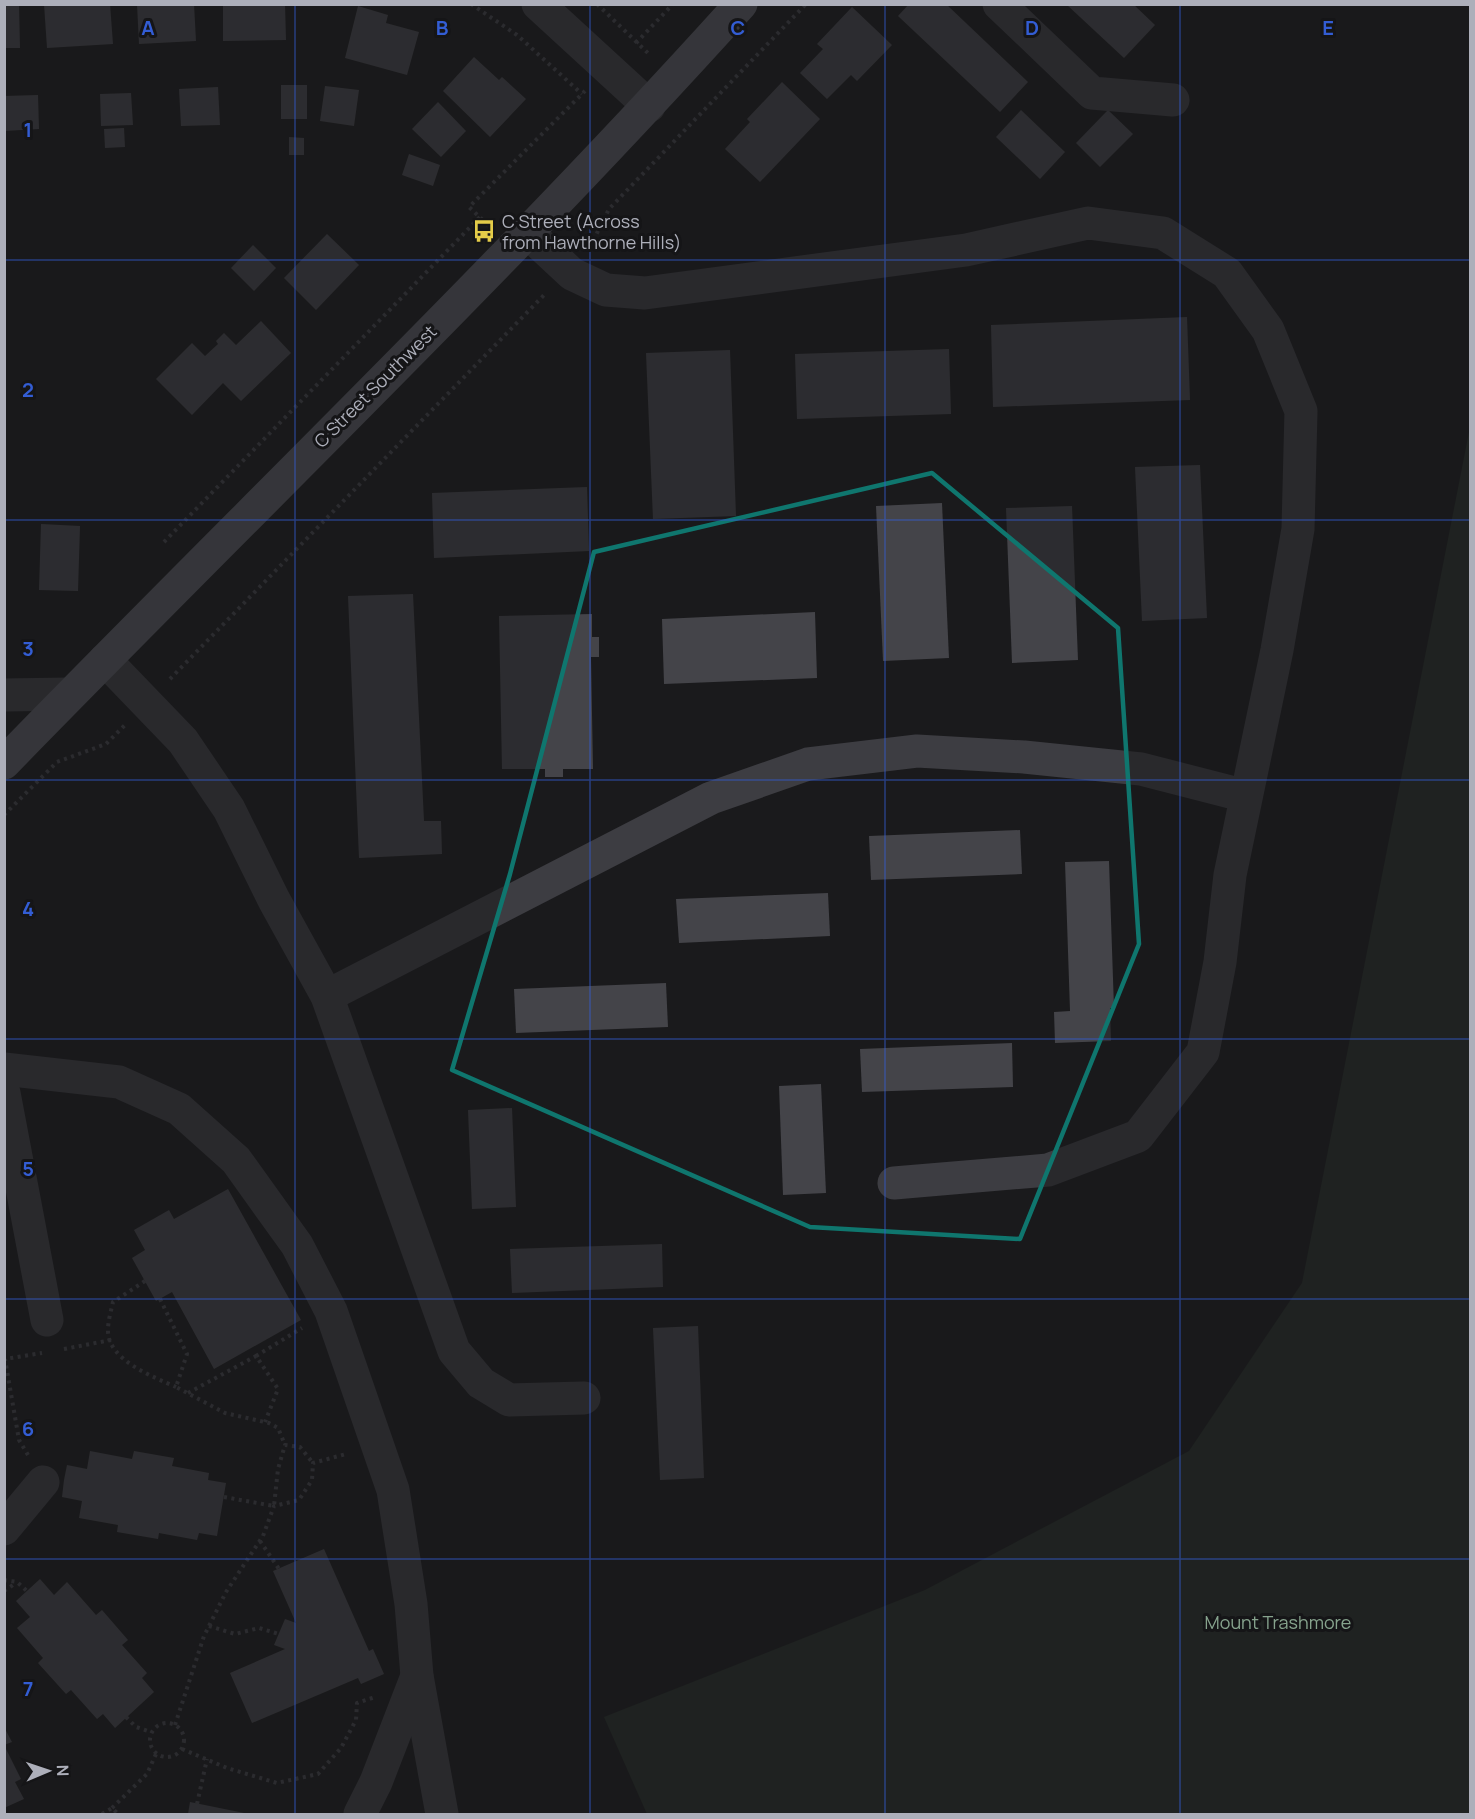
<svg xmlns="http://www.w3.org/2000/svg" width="1475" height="1819" font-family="Manrope,sans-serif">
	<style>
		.green { fill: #262e28 }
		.building { fill: #444449 }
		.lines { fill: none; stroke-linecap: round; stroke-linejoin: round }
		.path { stroke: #414247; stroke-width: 4; stroke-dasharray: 3 4.5; stroke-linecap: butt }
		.minor { stroke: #3d3d42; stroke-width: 33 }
		.major { stroke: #57585f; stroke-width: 33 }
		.marked { fill: none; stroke: #0f766e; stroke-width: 4.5; stroke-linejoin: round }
		.grid { fill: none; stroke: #335dd4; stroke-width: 1.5; stroke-opacity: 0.55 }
		.labels { text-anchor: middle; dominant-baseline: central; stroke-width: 6; stroke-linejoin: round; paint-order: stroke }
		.poi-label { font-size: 18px; fill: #adafba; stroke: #151517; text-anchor: start }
		.street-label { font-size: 18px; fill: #adafba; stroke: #151517 }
		.park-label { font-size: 18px; fill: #86a38d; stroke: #151517 }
		.grid-label { font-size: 20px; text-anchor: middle; font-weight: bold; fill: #335dd4; stroke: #151517; stroke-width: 6; stroke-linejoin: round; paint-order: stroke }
	</style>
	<rect width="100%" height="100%" fill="#1a1a1c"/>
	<polygon class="green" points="1470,427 1470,1814 647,1814 604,1717 925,1590 1189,1451 1302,1283"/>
	<g class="building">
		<polygon points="4,4 19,4 20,48 4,48"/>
		<polygon points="44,4 110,4 113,44 47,48"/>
		<polygon points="137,4 194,4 196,41 139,44"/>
		<polygon points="223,4 285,4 286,40 223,41"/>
		<polygon points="909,4 946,4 1028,82 1000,112 898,16"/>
		<polygon points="1066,4 1133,4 1155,25 1124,58"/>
		<polygon points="358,6 388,15 386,23 419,32 407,75 345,58"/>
		<polygon points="852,7 892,45 857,81 851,75 827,99 800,73 823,49 817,44"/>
		<polygon points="474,57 499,80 502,77 526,99 490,137 443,91"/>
		<polygon points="782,82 820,119 760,182 725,149 750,122 747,119"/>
		<rect x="281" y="85" width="26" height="34"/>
		<polygon points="325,86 359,90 354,126 320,121"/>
		<polygon points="218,87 220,125 181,126 179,89"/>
		<polygon points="131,93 133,125 101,126 100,94"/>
		<polygon points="38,95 39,129 4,131 4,96"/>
		<polygon points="438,102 466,131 441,157 412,129"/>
		<polygon points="1021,110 1065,152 1040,179 996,137"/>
		<polygon points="1108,110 1133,134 1100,167 1076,143"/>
		<polygon points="124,128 125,147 105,148 104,129"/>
		<polygon points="289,137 304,138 304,155 289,155"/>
		<polygon points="409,154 440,165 433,186 402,175"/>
		<polygon points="327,234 359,265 316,310 284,278"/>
		<polygon points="253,245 276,268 254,291 231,268"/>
		<polygon points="1187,317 1190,400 993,407 991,325"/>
		<polygon points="261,321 291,353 241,401 223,383 192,415 156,379 192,343 205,356 218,344 216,341 224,333 236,345"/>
		<polygon points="949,349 951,414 797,419 795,354"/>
		<polygon points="730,350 736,516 653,519 646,353"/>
		<polygon points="1200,465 1207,618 1142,621 1135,467"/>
		<polygon points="587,487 589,551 434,558 432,493"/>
		<polygon points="942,503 949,658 883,661 876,506"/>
		<polygon points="1072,506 1078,660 1012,663 1006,508"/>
		<polygon points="41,524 80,526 78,591 39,590"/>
		<polygon points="413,594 424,821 441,821 442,854 359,858 348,596"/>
		<polygon points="815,612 817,678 664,684 662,619"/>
		<polygon points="592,614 592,637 599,637 599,657 591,657 593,769 563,769 563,777 545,777 545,769 502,769 499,616"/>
		<polygon points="1020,830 1022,874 871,880 869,836"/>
		<polygon points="1109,861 1114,1008 1110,1008 1111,1041 1055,1043 1054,1012 1070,1011 1065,862"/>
		<polygon points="828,893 830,936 679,943 676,899"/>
		<polygon points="666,983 668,1027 516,1033 514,989"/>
		<polygon points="1012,1043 1013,1087 862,1092 860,1049"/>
		<polygon points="821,1084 826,1193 783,1195 779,1086"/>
		<polygon points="512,1108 516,1207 472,1209 468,1110"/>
		<polygon points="228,1189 301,1320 214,1369 172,1292 156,1301 132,1258 145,1250 134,1230 169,1210 174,1219"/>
		<polygon points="662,1244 663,1287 512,1293 510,1249"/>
		<polygon points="698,1326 704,1478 660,1480 653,1328"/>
		<polygon points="90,1451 132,1459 134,1451 174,1458 172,1466 209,1473 208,1480 226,1483 217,1536 199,1533 197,1540 159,1533 158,1539 117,1532 118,1525 79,1518 82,1501 62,1497 64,1480 67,1465 87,1469"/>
		<polygon points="324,1549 369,1651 373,1649 384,1674 361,1684 358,1678 252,1723 230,1673 285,1649 274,1645 285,1619 296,1623 273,1571"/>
		<polygon points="40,1579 54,1595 67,1582 96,1615 102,1610 128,1640 122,1645 147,1673 142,1678 154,1692 115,1728 103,1714 97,1719 71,1690 66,1694 38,1663 43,1658 17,1628 30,1617 16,1601"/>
		<polygon points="4,1727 12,1742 4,1745"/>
		<polygon points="4,1745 21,1779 15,1782 24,1799 4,1808"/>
		<polygon points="190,1802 244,1813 244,1814 188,1814"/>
	</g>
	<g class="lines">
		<g class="path">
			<polyline points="471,4 517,35 582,94"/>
			<polyline points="597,4 651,56"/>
			<polyline points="636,43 673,4"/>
			<polyline points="488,225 469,207 585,91"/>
			<polyline points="590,247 609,209 806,4"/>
			<polyline points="164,542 480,217"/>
			<polyline points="170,679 545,294"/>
			<polyline points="4,815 57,762 106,744 125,725"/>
			<path d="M145,1281L113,1302C111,1311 108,1321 108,1330C107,1360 154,1377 176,1387"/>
			<polyline points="160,1299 187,1354 176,1387 225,1413 269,1423 278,1428 285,1445"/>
			<polyline points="64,1349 111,1340"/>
			<polyline points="256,1356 302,1328"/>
			<polyline points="188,1393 256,1356 278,1389 265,1422"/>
			<polyline points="28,1455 19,1440 5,1359 42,1353"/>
			<polyline points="224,1497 274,1506 278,1469 285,1445 300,1447 313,1463"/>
			<polyline points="260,1541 279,1569"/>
			<polyline points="4,1580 17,1582 27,1591"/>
			<polyline points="4,1591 16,1583"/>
			<polyline points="209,1626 235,1634 259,1628 279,1634"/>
			<polyline points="126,1717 136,1727 151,1732"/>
			<circle cx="167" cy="1740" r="17"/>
			<polyline points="175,1725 204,1636 226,1592 263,1536 274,1506 299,1500 312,1480 313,1463 346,1454"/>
			<polyline points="182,1749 227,1768 277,1783 318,1774 341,1748 356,1720 357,1703 375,1697"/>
			<polyline points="197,1804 207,1759"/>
			<polyline points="112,1808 147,1774 156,1754"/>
			<polyline points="102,1814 112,1808 118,1814"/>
		</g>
		<g class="minor">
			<polyline points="538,4 649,106"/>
			<polyline points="999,4 1092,93 1173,100"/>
			<polyline points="527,232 572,274 606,290 645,293 966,250 1088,223 1163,233 1227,273 1268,330 1301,411 1298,529 1277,650 1230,875 1220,962 1203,1052 1138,1136 1048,1170 894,1183"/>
			<polyline points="105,660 183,741 229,809 274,900 327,996 454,1351 481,1383 509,1400 584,1398"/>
			<polyline points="4,695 71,694"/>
			<polyline points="327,996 711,798 808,764 917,751 1024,757 1141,769 1246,796"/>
			<polyline points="4,1069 119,1082 179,1109 236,1160 297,1245 331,1311 393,1490 411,1604 417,1676 442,1814"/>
			<polyline points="4,1093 47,1320"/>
			<polyline points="4,1529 43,1482"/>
			<polyline points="360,1814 376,1782 417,1676"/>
		</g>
		<path class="major" d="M4,763C250,510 505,266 741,4"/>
	</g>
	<path d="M0 0H1475V1819H0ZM932,473L1118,628L1139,944L1020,1239L810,1227L452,1070L510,874L594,552Z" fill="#1a1a1c" fill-opacity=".55" fill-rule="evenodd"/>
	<path class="marked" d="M932,473L1118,628L1139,944L1020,1239L810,1227L452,1070L510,874L594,552Z"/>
	<path class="grid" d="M295,4V1814M590,4V1814M885,4V1814M1180,4V1814M4,260H1470M4,520H1470M4,780H1470M4,1039H1470M4,1299H1470M4,1559H1470"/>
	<defs>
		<g id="bus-bare" transform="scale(1.8)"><path d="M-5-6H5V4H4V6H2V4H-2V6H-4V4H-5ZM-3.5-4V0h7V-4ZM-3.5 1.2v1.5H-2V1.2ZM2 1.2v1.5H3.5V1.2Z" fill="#e4cc49" stroke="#151517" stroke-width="2.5" paint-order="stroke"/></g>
	</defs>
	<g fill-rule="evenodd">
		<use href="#bus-bare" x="484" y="231"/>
	</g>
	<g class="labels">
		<g class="poi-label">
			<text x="502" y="221">C Street (Across<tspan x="502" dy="21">from Hawthorne Hills)</tspan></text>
		</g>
		<g class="street-label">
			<text transform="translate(375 386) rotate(-45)">C Street Southwest</text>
		</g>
		<g class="park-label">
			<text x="1278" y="1622">Mount Trashmore</text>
		</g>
	</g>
	<g class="grid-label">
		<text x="148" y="35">A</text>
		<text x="442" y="35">B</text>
		<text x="738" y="35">C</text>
		<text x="1032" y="35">D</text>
		<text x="1328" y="35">E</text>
		<text x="28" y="137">1</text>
		<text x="28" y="397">2</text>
		<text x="28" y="656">3</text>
		<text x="28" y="916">4</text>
		<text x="28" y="1176">5</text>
		<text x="28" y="1436">6</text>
		<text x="28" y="1696">7</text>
	</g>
	<rect width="1475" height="1819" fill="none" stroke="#adafba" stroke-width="12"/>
	<g transform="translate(48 1771) rotate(88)" stroke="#151517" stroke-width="4.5" paint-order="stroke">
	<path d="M0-4.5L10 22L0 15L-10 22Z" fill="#adafba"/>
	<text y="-9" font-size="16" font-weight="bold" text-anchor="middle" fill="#adafba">N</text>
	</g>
</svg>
